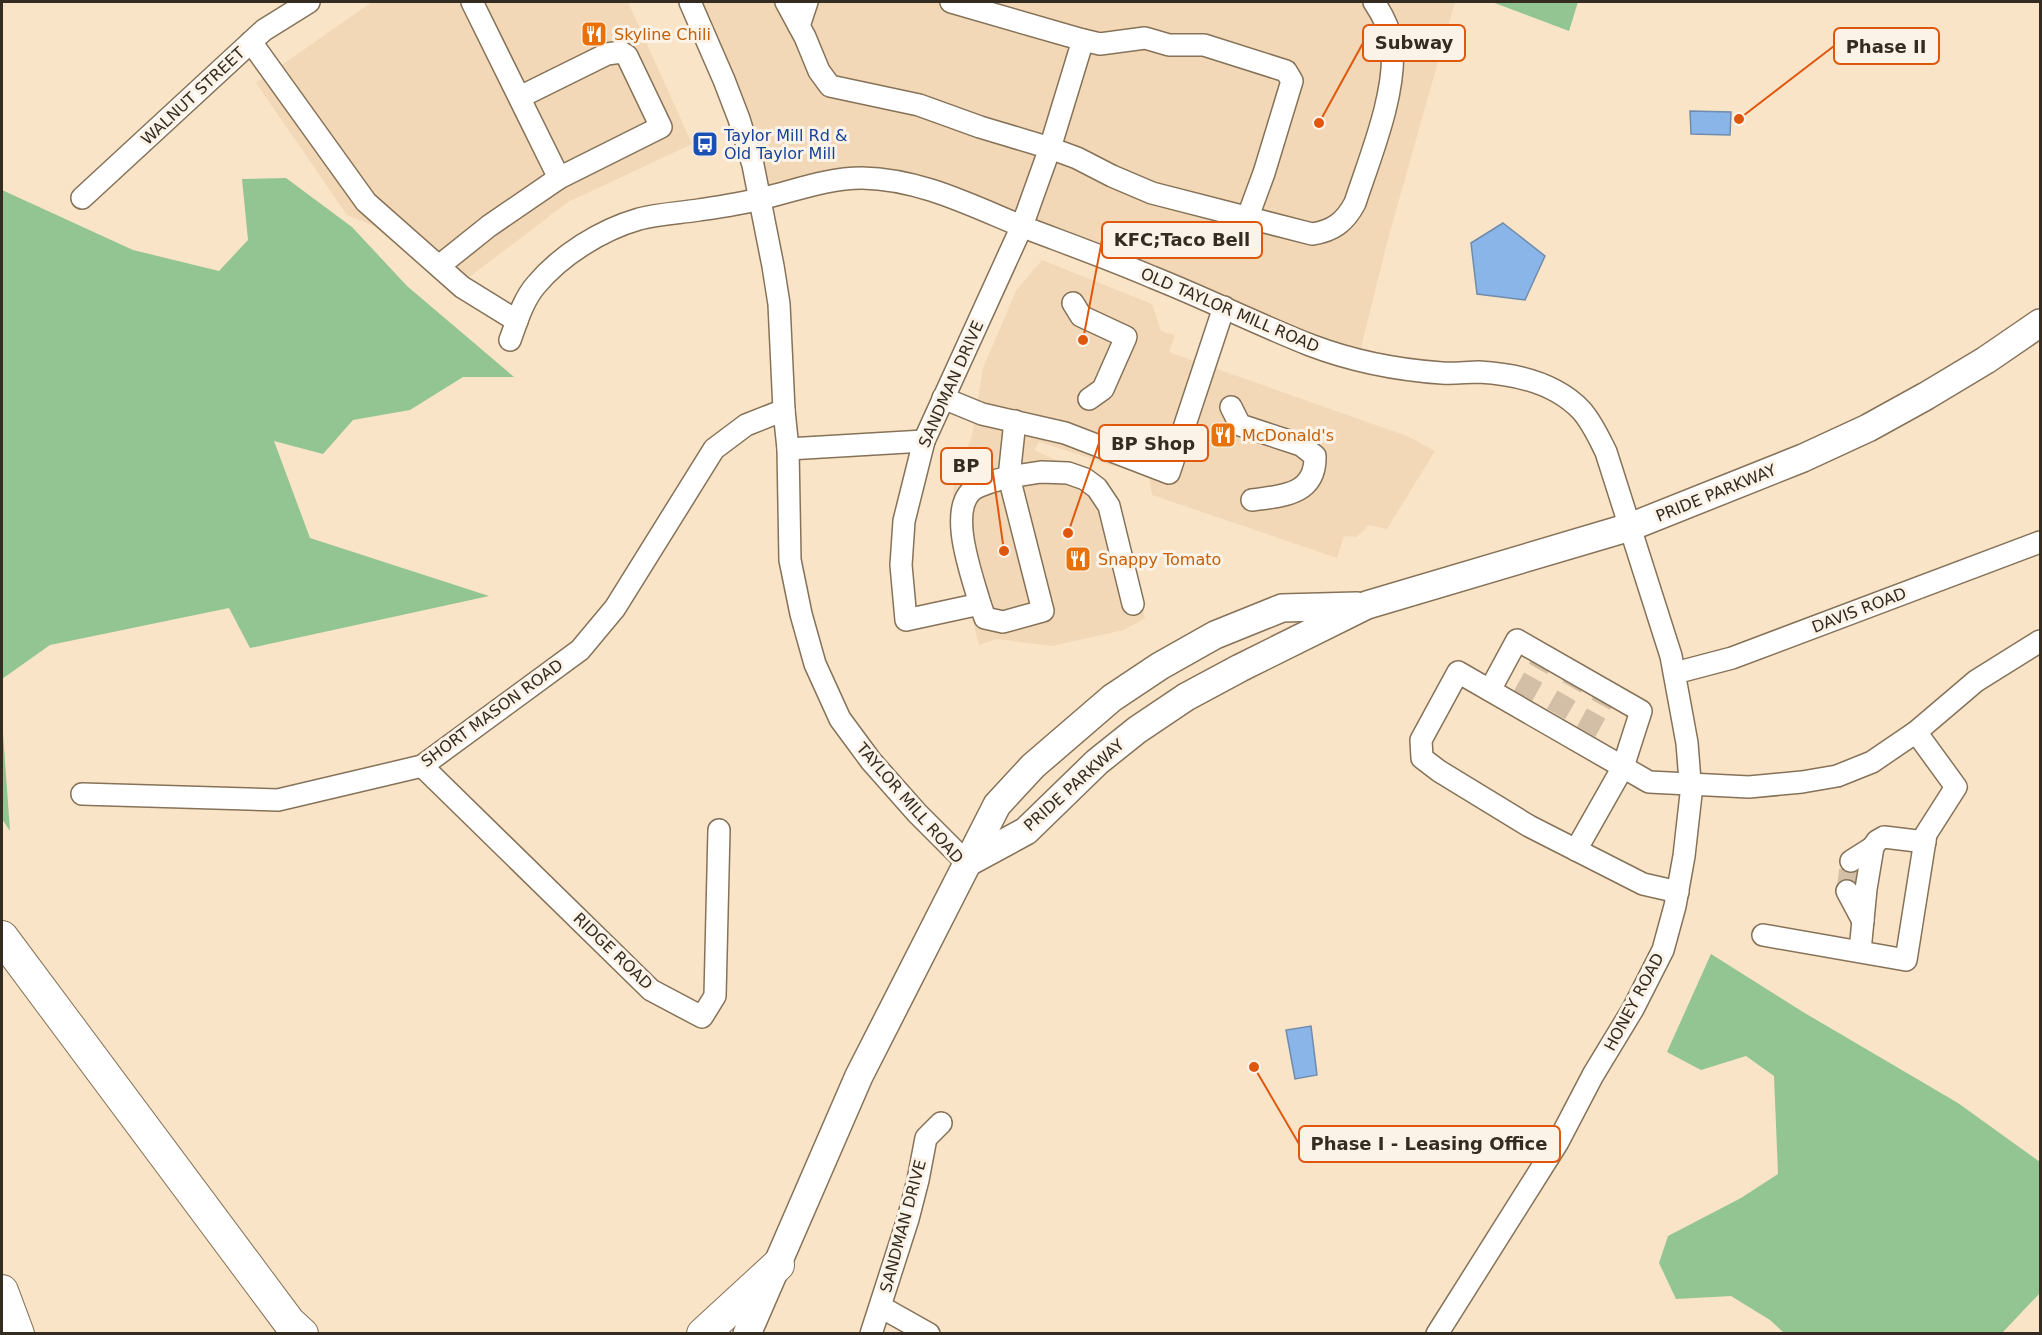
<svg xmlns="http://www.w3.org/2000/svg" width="2042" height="1335" font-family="'DejaVu Sans',sans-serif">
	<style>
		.built { fill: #f2d8b6 }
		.forest { fill: #92c592 }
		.water { fill: #89b5e9; stroke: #708cad; stroke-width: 1.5 }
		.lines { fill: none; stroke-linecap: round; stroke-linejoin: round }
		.minor-tunnel { stroke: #d2bfa6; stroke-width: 21; stroke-dasharray: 21 10; stroke-linecap: butt }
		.minor-casing { stroke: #857258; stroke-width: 24 }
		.major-casing { stroke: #857258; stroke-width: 30 }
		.highway-casing { stroke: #857258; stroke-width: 34 }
		.minor { stroke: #fff; stroke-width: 21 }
		.major { stroke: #fff; stroke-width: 27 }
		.highway { stroke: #fff; stroke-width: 32 }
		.labels { text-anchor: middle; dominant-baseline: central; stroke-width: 6; stroke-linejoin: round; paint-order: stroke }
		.food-label { font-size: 16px; fill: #c56008; stroke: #fcf3e8; text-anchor: start }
		.street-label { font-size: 16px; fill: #342c21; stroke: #fcf3e8 }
		.transit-label { font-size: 16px; fill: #164399; stroke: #fcf3e8; text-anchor: start }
		.leader { fill: none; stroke: #df570d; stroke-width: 2 }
		.callout-dot { fill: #df570d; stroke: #fcf3e8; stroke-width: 2 }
		.callout { fill: #fcf3e8; stroke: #df570d; stroke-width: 2 }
		.callout-label { font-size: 18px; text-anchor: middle; font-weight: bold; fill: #342c21 }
	</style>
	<rect width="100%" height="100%" fill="#f9e4c7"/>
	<g class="built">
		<polygon points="372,2 628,2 692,144 568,202 451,291 374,226 347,215 256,83"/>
		<polygon points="690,2 1455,2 1389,235 1358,360 894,180 759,199"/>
		<polygon points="1042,260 1152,304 1161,331 1175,335 1169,352 1407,436 1435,451 1387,529 1369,525 1357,537 1344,536 1337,558 1152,495 1149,477 1039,442 1034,450 1102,481 1112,492 1145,618 1124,630 1052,646 997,639 979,645 950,533 954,486 972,435 983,368 1016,291"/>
	</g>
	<g class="forest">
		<polygon points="1492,2 1578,2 1569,31"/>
		<polygon points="286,178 352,227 407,286 514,377 463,377 410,410 353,420 323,454 274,441 310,538 489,596 250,648 229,608 50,645 2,679 2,190 133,250 219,271 248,240 242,179"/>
		<polygon points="2,719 10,831 2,819"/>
		<polygon points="1711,954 1803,1012 1958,1103 2040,1162 2040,1293 2002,1333 1784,1333 1770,1320 1731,1296 1676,1299 1659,1263 1668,1236 1741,1198 1778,1174 1774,1076 1746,1056 1701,1070 1667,1052"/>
	</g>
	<g class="water">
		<polygon points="1690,111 1731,112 1730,135 1691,134"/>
		<polygon points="1503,223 1545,256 1525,300 1477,294 1471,243"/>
		<polygon points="1311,1026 1317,1075 1295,1079 1286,1030"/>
	</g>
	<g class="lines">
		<g class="minor-tunnel">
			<polyline points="1523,696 1542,662"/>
			<polyline points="1556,714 1574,683"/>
			<polyline points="1586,732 1604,699"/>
			<polyline points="1847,891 1851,861"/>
		</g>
		<g class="minor-casing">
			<g id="minor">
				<polyline points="472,2 559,178"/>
				<polyline points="690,2 724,80 739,119 753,165 773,266 779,304 784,410 788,449 790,560 801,614 815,664 840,719 871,761 917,813 967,863"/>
				<path d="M786,2L805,37L819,71L830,86L919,105L980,127L1050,148L1077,158L1112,176L1152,193L1312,234C1333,231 1345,222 1355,203C1370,157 1397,93 1392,44C1390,29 1382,14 1374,2"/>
				<polyline points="951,2 1083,40 1100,44 1145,38 1169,45 1204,45 1286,71 1292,81 1264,173 1247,219"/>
				<polyline points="799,26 807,2"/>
				<polyline points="251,42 366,202 462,287 517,321"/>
				<polyline points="82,198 264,30 309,2"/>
				<polyline points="439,266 489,226 559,178 661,127 627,56 621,52 607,54 520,97"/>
				<polyline points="1073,303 1081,316 1126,337 1103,389 1089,399"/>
				<path d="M510,340C517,321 523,300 536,285C561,255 601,230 639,219C658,214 679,213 699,210C719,207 740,204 760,199C794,191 827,178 862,178C921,179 972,206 1026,228C1068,244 1110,259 1152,277C1205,298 1257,324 1310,345C1352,361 1398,370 1442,373C1454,374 1467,372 1479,372C1515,374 1555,383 1581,410C1592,422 1599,438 1606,452L1671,656L1687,743L1691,794L1684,856L1675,906L1663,950L1633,1009L1593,1075L1558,1142L1437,1334"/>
				<polyline points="943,398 982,414 1065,433 1169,473 1224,307"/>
				<path d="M1231,407L1240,425L1301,445L1315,456C1316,495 1282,496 1252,500"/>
				<path d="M1015,421L1009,477C997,480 984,483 974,489C946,509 973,578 980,604L906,620L901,565L904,521L924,441L1022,226L1050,148L1083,40"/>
				<polyline points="788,449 924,441"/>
				<polyline points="980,604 985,618 1003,622 1043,611 1009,477 1041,472 1068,473 1085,479 1097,488 1109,506 1133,604"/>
				<polyline points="1675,673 1732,658 2040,542"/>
				<polyline points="1490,690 1517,640 1641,711 1623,767 1576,850"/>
				<polyline points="422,766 651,990 702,1017 715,996 719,830"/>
				<polyline points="82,794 278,800 422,766 580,650 615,608 714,449 746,425 784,410"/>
				<polyline points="1851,861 1873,847"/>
				<polyline points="1847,891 1863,921"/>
				<polyline points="1678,892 1643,884 1529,826 1439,771 1422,758 1421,740 1458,672 1649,782 1749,787 1802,782 1837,776 1872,762 1916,732 1976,681 2040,641"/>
				<polyline points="1763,935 1906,960 1926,834 1956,787 1916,732"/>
				<polyline points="1860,951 1866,889 1873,847 1877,841 1884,837 1925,842"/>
				<polyline points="881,1307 929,1334"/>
				<polyline points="871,1334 908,1219 918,1180 926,1138 941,1123"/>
			</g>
		</g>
		<g class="major-casing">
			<g id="major">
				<polyline points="967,863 1026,831 1097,762 1137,730 1186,697 1240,668 1367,605 1630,527 1803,458 1868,428 1926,396 1986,360 2040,323"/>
				<polyline points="747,1334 859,1076 997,805 1033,766 1112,698 1160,666 1215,635 1282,608 1357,606"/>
			</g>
		</g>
		<g class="highway-casing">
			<g id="highway">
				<polyline points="2,937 289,1322 302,1334"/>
				<polyline points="2,1291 18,1334"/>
				<polyline points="703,1334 778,1265"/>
			</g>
		</g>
		<use href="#minor" class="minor"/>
		<use href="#major" class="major"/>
		<use href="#highway" class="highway"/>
	</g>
	<defs>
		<g id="restaurant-square" transform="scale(1.35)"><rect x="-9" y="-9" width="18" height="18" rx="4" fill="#e8710a" stroke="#fcf3e8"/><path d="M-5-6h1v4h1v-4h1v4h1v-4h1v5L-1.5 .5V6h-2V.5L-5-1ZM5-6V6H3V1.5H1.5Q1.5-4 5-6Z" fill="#fff"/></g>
		<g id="bus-square" transform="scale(1.35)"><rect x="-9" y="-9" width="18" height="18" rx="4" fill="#1a4fb4" stroke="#fcf3e8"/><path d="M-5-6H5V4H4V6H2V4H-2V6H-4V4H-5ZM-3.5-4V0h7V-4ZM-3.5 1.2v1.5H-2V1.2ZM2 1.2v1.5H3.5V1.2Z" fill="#fff"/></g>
	</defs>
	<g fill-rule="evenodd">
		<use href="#restaurant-square" x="594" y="34"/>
		<use href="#bus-square" x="705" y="144"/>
		<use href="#restaurant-square" x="1223" y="435"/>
		<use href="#restaurant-square" x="1078" y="559"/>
	</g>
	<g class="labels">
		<g class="food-label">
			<text x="614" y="34">Skyline Chili</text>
			<text x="1242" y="435">McDonald's</text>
			<text x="1098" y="559">Snappy Tomato</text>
		</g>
		<g class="street-label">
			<text transform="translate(193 96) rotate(-43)">WALNUT STREET</text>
			<text transform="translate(1230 310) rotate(23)">OLD TAYLOR MILL ROAD</text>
			<text transform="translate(951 384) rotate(-66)">SANDMAN DRIVE</text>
			<text transform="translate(1716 493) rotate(-22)">PRIDE PARKWAY</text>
			<text transform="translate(1859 610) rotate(-21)">DAVIS ROAD</text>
			<text transform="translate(492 713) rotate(-36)">SHORT MASON ROAD</text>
			<text transform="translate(1074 785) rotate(-42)">PRIDE PARKWAY</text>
			<text transform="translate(910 803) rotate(49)">TAYLOR MILL ROAD</text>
			<text transform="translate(613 951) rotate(44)">RIDGE ROAD</text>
			<text transform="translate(1634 1002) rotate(-62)">HONEY ROAD</text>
			<text transform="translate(903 1226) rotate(-75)">SANDMAN DRIVE</text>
		</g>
		<g class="transit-label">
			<text x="724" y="135">Taylor Mill Rd &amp;<tspan x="724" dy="18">Old Taylor Mill</tspan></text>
		</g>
	</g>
	<path class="leader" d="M1319 123L1363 43M1739 119L1834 46M1083 340L1102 240M1068 533L1099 443M1004 551L992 466M1254 1067L1299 1144"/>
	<g class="callout-dot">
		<circle cx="1319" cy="123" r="6"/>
		<circle cx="1739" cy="119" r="6"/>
		<circle cx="1083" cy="340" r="6"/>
		<circle cx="1068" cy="533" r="6"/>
		<circle cx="1004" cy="551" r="6"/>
		<circle cx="1254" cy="1067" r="6"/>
	</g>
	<g class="callout">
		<rect x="1363" y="25" width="102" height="36" rx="6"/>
		<rect x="1834" y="28" width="105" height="36" rx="6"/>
		<rect x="1102" y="222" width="160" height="36" rx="6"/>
		<rect x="1099" y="425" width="109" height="36" rx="6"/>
		<rect x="941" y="448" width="51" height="36" rx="6"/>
		<rect x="1299" y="1126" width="261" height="36" rx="6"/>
	</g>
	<g class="callout-label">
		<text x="1414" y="49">Subway</text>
		<text x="1886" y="53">Phase II</text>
		<text x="1182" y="246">KFC;Taco Bell</text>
		<text x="1153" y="450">BP Shop</text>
		<text x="966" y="472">BP</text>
		<text x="1429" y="1150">Phase I - Leasing Office</text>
	</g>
	<rect width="2042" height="1335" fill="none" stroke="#342c21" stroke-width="6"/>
</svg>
